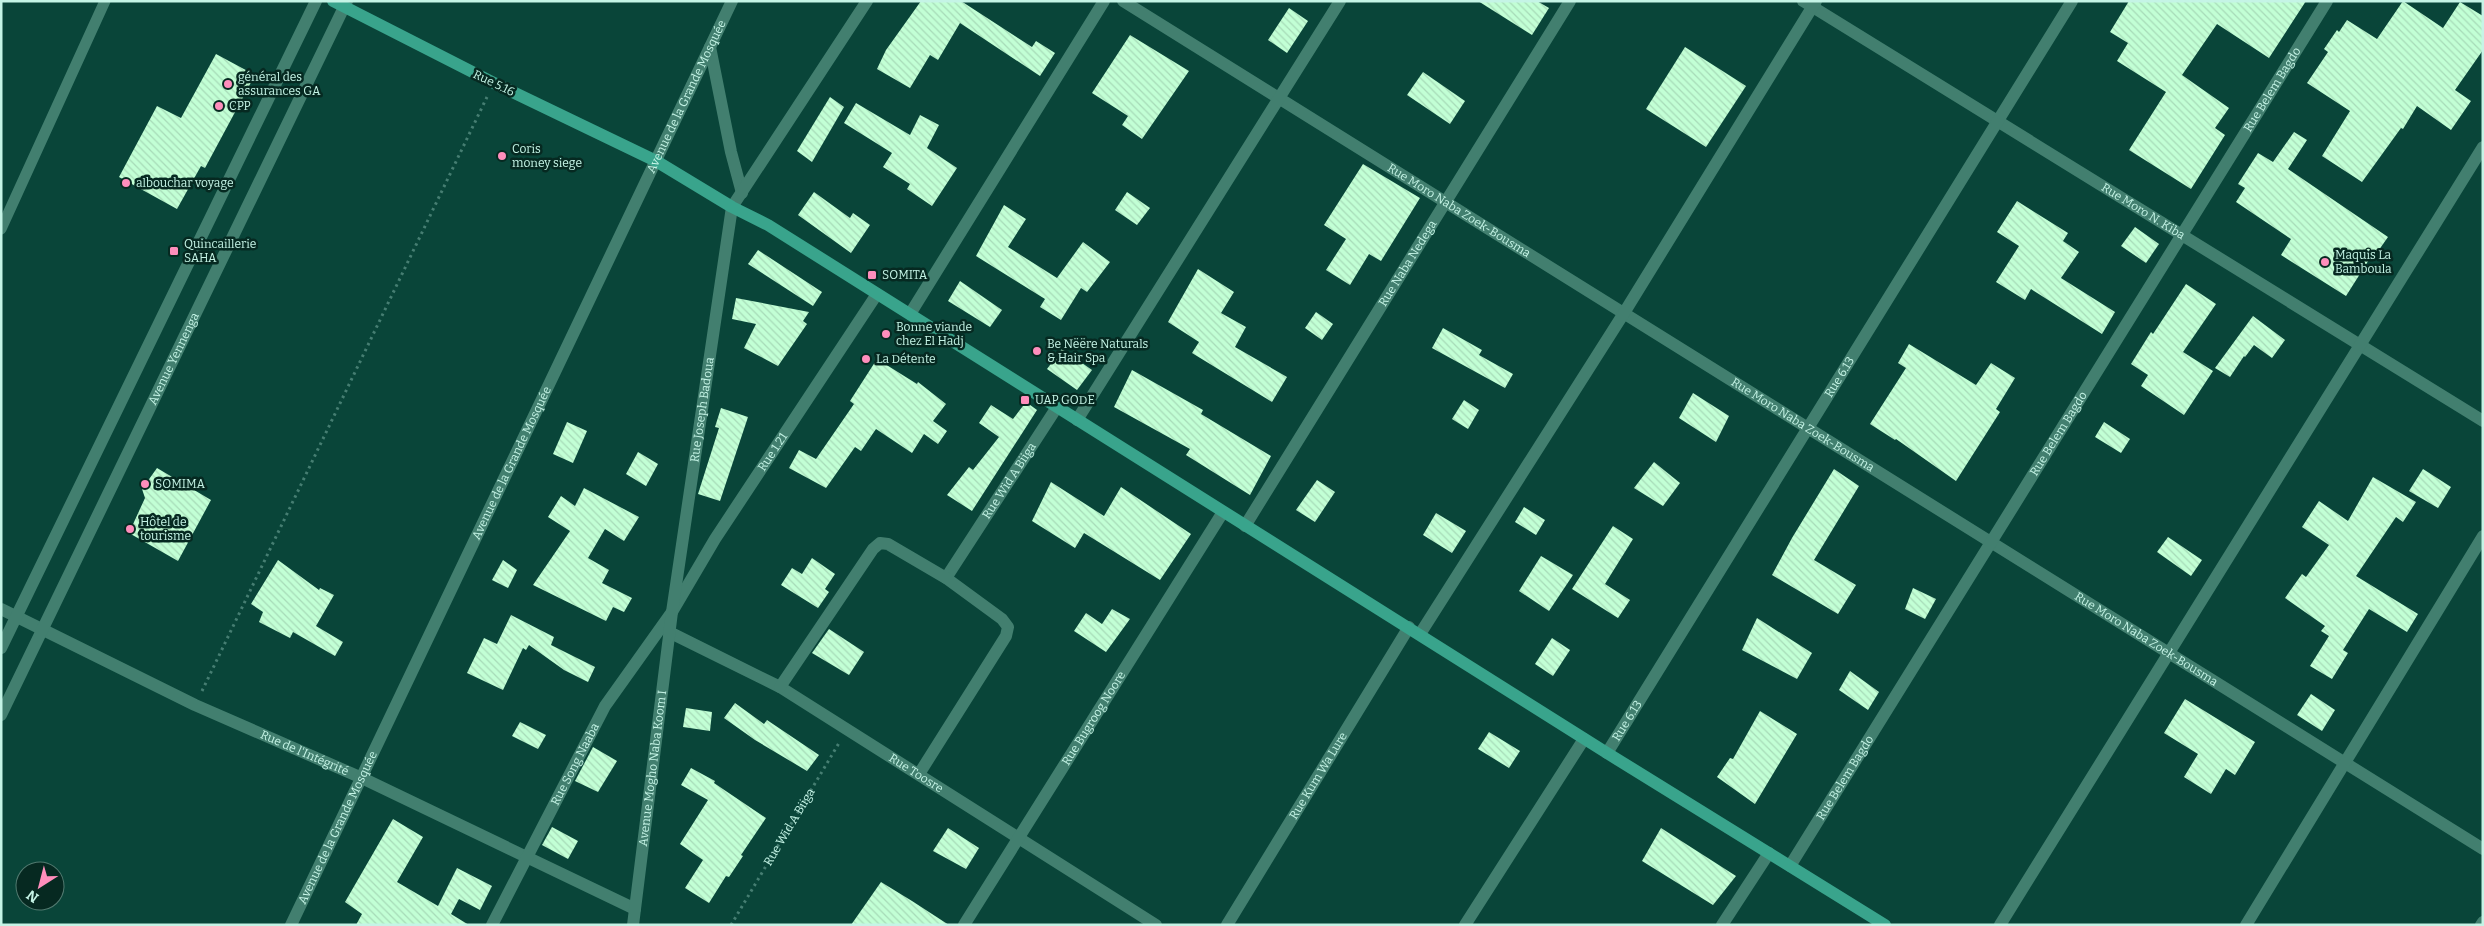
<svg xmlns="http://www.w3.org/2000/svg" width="2484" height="926" font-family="Bitter,serif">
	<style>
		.building { fill: url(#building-back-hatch) }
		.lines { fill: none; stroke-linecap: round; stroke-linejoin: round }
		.path { stroke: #467e72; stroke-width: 3; stroke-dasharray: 2.5 4; stroke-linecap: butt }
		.service { stroke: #427f6f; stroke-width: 11 }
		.minor { stroke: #427f6f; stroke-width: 12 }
		.secondary { stroke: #39a48c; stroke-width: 12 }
		.poi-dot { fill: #fe8ebc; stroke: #062921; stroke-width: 2 }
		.labels { text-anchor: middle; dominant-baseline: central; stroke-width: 5; stroke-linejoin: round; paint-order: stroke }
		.poi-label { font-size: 12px; fill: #c5f4e6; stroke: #062921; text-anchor: start }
		.street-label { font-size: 12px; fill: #c5f4e6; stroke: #062921 }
	</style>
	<defs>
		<pattern id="building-back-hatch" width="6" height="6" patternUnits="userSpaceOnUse" patternTransform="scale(1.25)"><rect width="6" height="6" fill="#c2ffd5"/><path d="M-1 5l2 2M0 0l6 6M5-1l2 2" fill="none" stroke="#a7dbb8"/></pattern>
	</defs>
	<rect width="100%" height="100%" fill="#094539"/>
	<g class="building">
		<polygon points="921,1 961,1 1032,47 1036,41 1055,53 1040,76 960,23 938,60 930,55 910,88 877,69 886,50"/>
		<polygon points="1478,1 1537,1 1549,8 1532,35"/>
		<polygon points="2129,1 2306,1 2269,58 2217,24 2182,75 2229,108 2215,128 2225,135 2191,189 2129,150 2166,92 2117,61 2128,43 2110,32"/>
		<polygon points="2403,1 2443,28 2460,2 2483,16 2483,50 2455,90 2471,101 2451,130 2417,106 2403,129 2401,128 2362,182 2322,156 2350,111 2307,83 2328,52 2324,49 2337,30 2339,32 2347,20 2377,39"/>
		<polygon points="1289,8 1308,21 1287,53 1268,40"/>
		<polygon points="1130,35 1189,71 1142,139 1122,125 1128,116 1092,93"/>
		<polygon points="1685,47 1746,86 1706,147 1646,109"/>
		<polygon points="216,54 255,75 205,168 201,166 177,209 119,177 157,106 181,118"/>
		<polygon points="1423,72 1465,101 1450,124 1407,95"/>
		<polygon points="830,97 844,107 812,162 797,151"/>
		<polygon points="856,103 910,135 920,115 939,125 927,148 957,168 932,206 907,189 910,184 883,167 892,153 844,123"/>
		<polygon points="2294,132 2307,140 2288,169 2388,237 2374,257 2372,255 2346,296 2281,255 2291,239 2236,202 2245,188 2238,184 2258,153 2273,162"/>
		<polygon points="1363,164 1420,198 1381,261 1369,254 1350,285 1326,270 1346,239 1324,225"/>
		<polygon points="814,192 850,218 853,213 870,225 851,253 798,215"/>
		<polygon points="1127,192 1150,208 1137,225 1115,210"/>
		<polygon points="2017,201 2068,233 2063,241 2079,252 2061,278 2115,312 2102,334 2031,289 2025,300 1996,282 2019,246 1997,232"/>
		<polygon points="1004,205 1026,219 1008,247 1057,278 1083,242 1110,262 1087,292 1081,288 1061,320 1040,307 1045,299 976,256"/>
		<polygon points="2135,227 2159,244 2146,263 2121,246"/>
		<polygon points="758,250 822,292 813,306 748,264"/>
		<polygon points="1198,269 1234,292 1221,313 1246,327 1235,347 1287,377 1272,402 1192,353 1199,342 1168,322"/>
		<polygon points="960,281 1002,310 990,327 948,301"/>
		<polygon points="2186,284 2216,304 2183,352 2213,371 2184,415 2141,386 2148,375 2131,364 2151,332 2153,334"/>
		<polygon points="736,298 809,312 803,321 807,324 778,366 744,348 756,324 732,319"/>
		<polygon points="1316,312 1333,324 1322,340 1305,328"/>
		<polygon points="2253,316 2285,340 2272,358 2254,345 2245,357 2244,356 2230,377 2215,368"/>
		<polygon points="1443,328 1482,350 1479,355 1513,374 1505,388 1432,348"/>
		<polygon points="1909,344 1976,385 1991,363 2015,378 1996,409 2000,412 1956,481 1896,439 1895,440 1870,424 1906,368 1898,363"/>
		<polygon points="1062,349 1092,370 1077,390 1047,369"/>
		<polygon points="877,359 917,384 918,382 946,404 933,421 947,431 938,444 924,434 912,453 876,429 861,451 855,447 826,488 789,468 799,450 816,459 854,404 850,401"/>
		<polygon points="1132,370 1203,410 1201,414 1271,456 1250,495 1186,455 1190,449 1114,407"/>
		<polygon points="1693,393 1729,416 1716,442 1679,418"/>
		<polygon points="1464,400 1479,410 1468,429 1452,419"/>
		<polygon points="1026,402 1037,410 972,511 947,495 969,467 973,470 999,437 979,423 991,405 1013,419"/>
		<polygon points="721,408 748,417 720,501 698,494 719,428 715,427"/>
		<polygon points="567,422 587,431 573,463 553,454"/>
		<polygon points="2104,422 2130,439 2121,453 2095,437"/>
		<polygon points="638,452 658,464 646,486 626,474"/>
		<polygon points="1654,462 1680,483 1663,506 1634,488"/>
		<polygon points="157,468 211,500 178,561 129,533 145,498 142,489"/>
		<polygon points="1834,469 1859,486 1814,560 1856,585 1838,614 1772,575 1792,538"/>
		<polygon points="2423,469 2451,487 2438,508 2409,491"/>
		<polygon points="2373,477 2416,502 2403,522 2396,517 2356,576 2418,614 2407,632 2369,609 2343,650 2348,653 2332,679 2310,666 2329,636 2321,631 2325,626 2285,598 2302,574 2306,577 2329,545 2302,527 2319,501 2348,521"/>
		<polygon points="1317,480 1335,492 1315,522 1296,510"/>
		<polygon points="1051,482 1104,516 1121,487 1191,534 1160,580 1084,533 1075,548 1032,521"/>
		<polygon points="584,488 639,517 624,541 605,529 588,558 609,570 602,583 632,598 624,612 613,607 606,621 533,585 570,531 548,517 561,496 575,506"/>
		<polygon points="1524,507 1545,520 1536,535 1515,522"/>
		<polygon points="1436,513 1466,531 1452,553 1423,535"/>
		<polygon points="1613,526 1633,539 1605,584 1630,600 1618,618 1572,589"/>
		<polygon points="2168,537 2202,560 2191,576 2157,552"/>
		<polygon points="1541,556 1573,575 1549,611 1519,591"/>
		<polygon points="812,558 835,574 825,589 829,592 818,608 781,585 792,568 802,574"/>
		<polygon points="278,560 319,590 320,588 334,595 316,626 343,642 335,656 293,632 290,638 259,622 263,612 251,604"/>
		<polygon points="503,560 517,570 508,588 492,580"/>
		<polygon points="1913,588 1936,599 1925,619 1905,609"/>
		<polygon points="1112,609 1130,619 1106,652 1074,631 1086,613 1102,624"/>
		<polygon points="511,615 554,637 551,645 595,667 588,682 564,670 529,645 526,650 523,648 503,690 467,673 484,638 497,644"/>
		<polygon points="1757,618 1812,653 1797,679 1742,650"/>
		<polygon points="829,629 864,652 849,675 812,653"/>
		<polygon points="1552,638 1570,650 1553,676 1535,664"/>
		<polygon points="1850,671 1879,692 1868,710 1839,690"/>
		<polygon points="2311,694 2335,710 2322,731 2297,715"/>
		<polygon points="2185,699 2255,742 2235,775 2226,769 2211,794 2184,777 2198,754 2164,733"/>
		<polygon points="735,703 764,724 767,720 819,755 807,771 755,740 724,718"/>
		<polygon points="686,708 712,712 710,731 683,727"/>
		<polygon points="1760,711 1797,734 1755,804 1717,777 1730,758 1733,759"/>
		<polygon points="520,722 546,735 538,749 512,736"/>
		<polygon points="1489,732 1520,751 1509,768 1478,749"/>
		<polygon points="593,747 617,761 598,792 575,781"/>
		<polygon points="691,768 715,781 714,783 766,818 741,855 743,856 729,877 726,876 709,903 685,888 703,860 680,844 708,800 681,785"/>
		<polygon points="393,819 423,837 397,882 438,906 457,868 492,886 480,910 459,899 451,914 469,925 356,925 362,914 345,902"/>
		<polygon points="552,827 578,841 568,859 542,845"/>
		<polygon points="948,828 979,848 966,869 933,851"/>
		<polygon points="1661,828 1736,876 1713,905 1642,861"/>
		<polygon points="881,882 912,901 949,925 851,925"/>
	</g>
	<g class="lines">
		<g class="path">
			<polyline points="202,691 487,97"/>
			<path id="s1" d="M731,925L839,743"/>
		</g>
		<polyline class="service" points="1,229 105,1"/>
		<g class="minor">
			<path id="s2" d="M1123,1L2483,849"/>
			<path id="s3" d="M1803,1L2483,421"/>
			<polyline points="710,47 731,152 742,193"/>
			<polyline points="910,314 1104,1"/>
			<polyline points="1077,420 1340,1"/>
			<path id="s4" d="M1245,526L1570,1"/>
			<path id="s5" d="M946,578L1057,407"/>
			<path id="s6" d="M1,609L195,705L362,778L635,909"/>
			<path id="s7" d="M669,632L780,687L1156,925"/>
			<polyline points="1420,634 1624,313 1816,1"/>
			<polyline points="1,648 316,1"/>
			<polyline points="780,687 873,549 880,543 888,544 946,578 1002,619 1008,627 1006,636 919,774"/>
			<path id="s8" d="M1,715L347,1"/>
			<path id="s9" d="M1607,753L2072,1"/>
			<path id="s10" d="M1790,866L2327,1"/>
			<path id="s11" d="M291,925L732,1"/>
			<path id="s12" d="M492,925L605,706L672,612L715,539L877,294"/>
			<path id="s13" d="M633,925L672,612L732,207L867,1"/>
			<path id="s14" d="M964,925L1223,512"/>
			<path id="s15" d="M1227,925L1409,627"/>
			<polyline points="1465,925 1584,739"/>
			<polyline points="1722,925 1769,853"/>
			<polyline points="2000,925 2483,147"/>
			<polyline points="2246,925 2483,536"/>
			<polyline points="2481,925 2483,922"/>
		</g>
		<polyline class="secondary" points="333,1 494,83 656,161 732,207 768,225 1607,753 1885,925"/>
	</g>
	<g class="poi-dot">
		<circle cx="228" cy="84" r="5"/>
		<circle cx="219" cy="106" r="5"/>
		<circle cx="502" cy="156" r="5"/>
		<circle cx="126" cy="183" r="5"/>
		<rect x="169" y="246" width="10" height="10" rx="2.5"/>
		<circle cx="2325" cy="262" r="5"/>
		<rect x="867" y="270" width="10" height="10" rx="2.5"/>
		<circle cx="886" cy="334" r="5"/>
		<circle cx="1037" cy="351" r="5"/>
		<circle cx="866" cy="359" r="5"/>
		<rect x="1020" y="395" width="10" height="10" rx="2.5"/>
		<circle cx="145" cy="484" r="5"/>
		<circle cx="130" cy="529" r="5"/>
	</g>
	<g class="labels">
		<g class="poi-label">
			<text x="238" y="77">général des<tspan x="238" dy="14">assurances GA</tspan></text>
			<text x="229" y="106">CPP</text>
			<text x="512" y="149">Coris<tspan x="512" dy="14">money siege</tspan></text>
			<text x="136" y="183">albouchar voyage</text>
			<text x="184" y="244">Quincaillerie<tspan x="184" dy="14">SAHA</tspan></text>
			<text x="2335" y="255">Maquis La<tspan x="2335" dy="14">Bamboula</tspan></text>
			<text x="882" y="275">SOMITA</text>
			<text x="896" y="327">Bonne viande<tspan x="896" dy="14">chez El Hadj</tspan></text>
			<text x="1047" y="344">Be Nëëre Naturals<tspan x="1047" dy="14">&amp; Hair Spa</tspan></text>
			<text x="876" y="359">La Détente</text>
			<text x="1035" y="400">UAP GODE</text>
			<text x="155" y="484">SOMIMA</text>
			<text x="140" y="522">Hôtel de<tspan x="140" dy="14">tourisme</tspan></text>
		</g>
		<g class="street-label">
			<text transform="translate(494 83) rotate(26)">Rue 5.16</text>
			<text stroke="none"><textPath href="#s10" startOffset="914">Rue Belem Bagdo</textPath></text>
			<text stroke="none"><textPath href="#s11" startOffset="918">Avenue de la Grande Mosquée</textPath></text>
			<text stroke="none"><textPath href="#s2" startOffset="396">Rue Moro Naba Zoek-Bousma</textPath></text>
			<text stroke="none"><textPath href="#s3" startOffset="400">Rue Moro N. Kiba</textPath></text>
			<text stroke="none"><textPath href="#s4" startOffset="309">Rue Naba Nedega</textPath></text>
			<text stroke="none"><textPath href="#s8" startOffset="396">Avenue Yennenga</textPath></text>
			<text stroke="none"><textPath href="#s9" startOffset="442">Rue 6.13</textPath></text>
			<text stroke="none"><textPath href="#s13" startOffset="520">Rue Joseph Badoua</textPath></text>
			<text stroke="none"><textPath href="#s2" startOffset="801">Rue Moro Naba Zoek-Bousma</textPath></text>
			<text stroke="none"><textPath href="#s10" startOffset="509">Rue Belem Bagdo</textPath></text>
			<text stroke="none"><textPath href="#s12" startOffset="551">Rue 1.21</textPath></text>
			<text stroke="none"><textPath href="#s11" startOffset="512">Avenue de la Grande Mosquée</textPath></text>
			<text stroke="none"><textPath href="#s5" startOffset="116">Rue Wid A Biiga</textPath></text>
			<text stroke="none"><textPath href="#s2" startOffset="1206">Rue Moro Naba Zoek-Bousma</textPath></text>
			<text stroke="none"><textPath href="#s14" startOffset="244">Rue Bugroog Noore</textPath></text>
			<text stroke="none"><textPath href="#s9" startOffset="38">Rue 6.13</textPath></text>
			<text stroke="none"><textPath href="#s6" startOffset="336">Rue de l'Intégrité</textPath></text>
			<text stroke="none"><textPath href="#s12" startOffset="181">Rue Song Naaba</textPath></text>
			<text stroke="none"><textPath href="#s13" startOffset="158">Avenue Mogho Naba Koom I</textPath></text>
			<text stroke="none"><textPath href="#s7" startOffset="285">Rue Toosre</textPath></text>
			<text stroke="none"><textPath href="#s15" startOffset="175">Rue Kum Wa Lure</textPath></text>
			<text stroke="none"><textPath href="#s10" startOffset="104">Rue Belem Bagdo</textPath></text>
			<text stroke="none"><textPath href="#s1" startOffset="114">Rue Wid A Biiga</textPath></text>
			<text stroke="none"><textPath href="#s11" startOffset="108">Avenue de la Grande Mosquée</textPath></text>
		</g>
	</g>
	<rect width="2484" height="926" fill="none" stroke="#c5f4e6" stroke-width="5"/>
	<g transform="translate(40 886) rotate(216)"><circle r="24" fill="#062921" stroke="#527a70"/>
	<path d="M0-4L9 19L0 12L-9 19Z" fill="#fe8ebc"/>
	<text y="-8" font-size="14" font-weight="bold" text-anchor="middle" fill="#c5f4e6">N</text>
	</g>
</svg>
